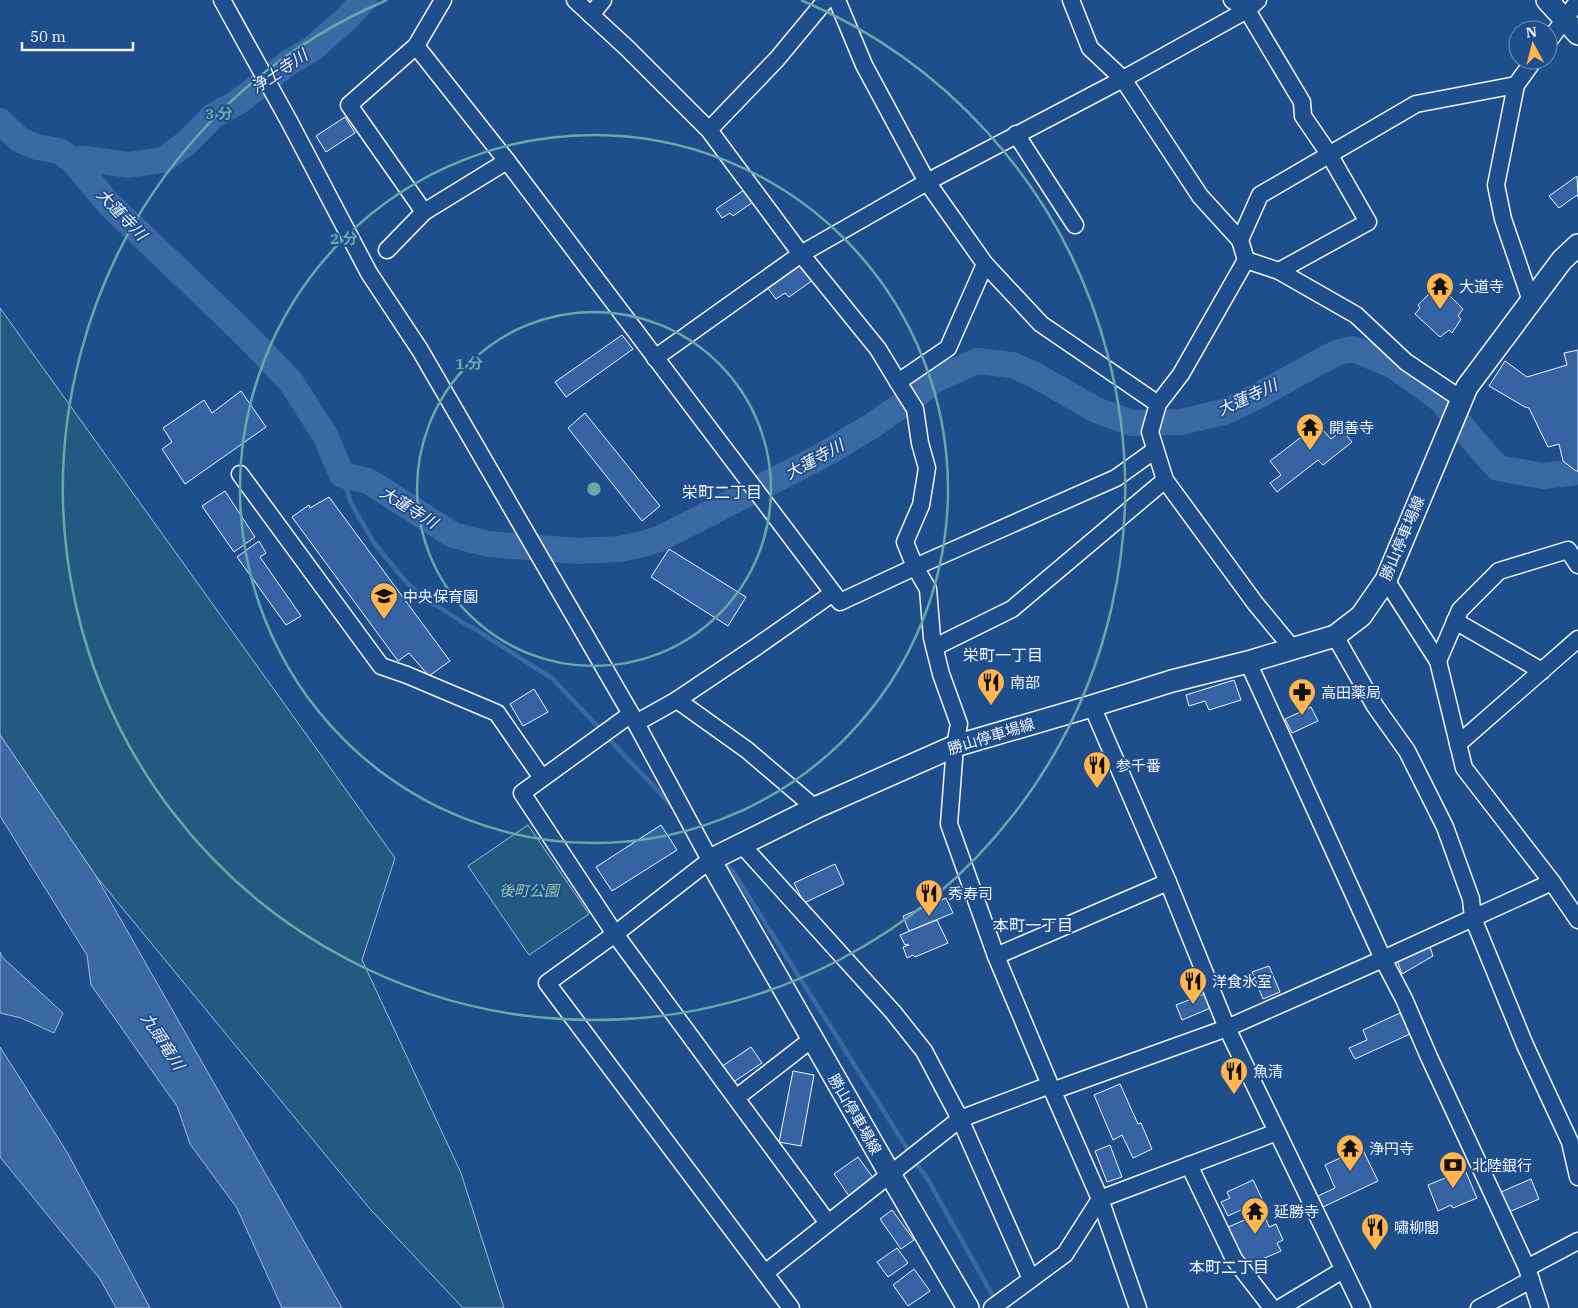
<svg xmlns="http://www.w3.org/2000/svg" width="1578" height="1308" font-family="'IBM Plex Serif','Noto Sans JP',serif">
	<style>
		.green { fill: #245a82; stroke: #a8bbd7 }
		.water { fill: #3b69a3; stroke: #a8bbd7 }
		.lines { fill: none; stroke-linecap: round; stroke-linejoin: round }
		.stream { stroke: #3b69a3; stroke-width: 4.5 }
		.river { stroke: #3b69a3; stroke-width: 26 }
		.building { fill: #3563a3; stroke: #f2f6ff }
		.minor-casing { stroke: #f2f6ff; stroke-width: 19 }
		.major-casing { stroke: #f2f6ff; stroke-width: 24 }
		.minor { stroke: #1f4e8c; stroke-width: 16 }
		.major { stroke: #1f4e8c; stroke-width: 21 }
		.ring { fill: none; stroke: #6aa9a8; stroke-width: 2.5 }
		.labels { text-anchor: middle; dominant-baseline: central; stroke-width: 4; stroke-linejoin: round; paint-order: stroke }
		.poi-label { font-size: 15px; fill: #f2f6ff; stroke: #1f4e8c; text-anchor: start }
		.street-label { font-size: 15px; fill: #f2f6ff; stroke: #1f4e8c }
		.park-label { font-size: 15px; font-style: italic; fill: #97c8a6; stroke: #1f4e8c }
		.water-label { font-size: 16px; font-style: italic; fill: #f2f6ff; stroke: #1f4e8c }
		.neighbourhood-label { font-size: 16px; fill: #f2f6ff; stroke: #1f4e8c }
		.centre { fill: #6aa9a8; stroke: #1f4e8c; stroke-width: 2.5 }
		.ring-label { font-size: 15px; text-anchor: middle; font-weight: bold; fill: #6aa9a8; stroke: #1f4e8c; stroke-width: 4; stroke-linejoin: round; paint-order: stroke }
	</style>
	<rect width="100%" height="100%" fill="#1f4e8c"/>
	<g class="green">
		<polygon points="0,308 395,858 362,960 461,1173 504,1308 463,1308 370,1209 96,876 0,735"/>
		<polygon points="528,825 589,914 529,955 468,866"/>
	</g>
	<g class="water">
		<polygon points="0,735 96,876 342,1308 282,1308 237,1208 190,1144 177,1106 91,985 87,955 0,816"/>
		<polygon points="0,952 2,957 63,1013 54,1033 21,1018 0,1013"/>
		<polygon points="0,1047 67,1152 150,1308 116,1308 100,1279 0,1157"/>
	</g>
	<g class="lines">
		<g class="stream">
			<polyline points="342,475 351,503 374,543 407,583 427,601 441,608 465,624 475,629 553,679 602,731"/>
			<polyline points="607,737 674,808"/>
			<polyline points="723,861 732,870 910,1153"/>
			<polyline points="914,1160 927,1178 995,1300"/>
		</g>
		<g class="river">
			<polyline points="0,121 20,140 37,147 59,151 72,160 88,159 128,165 163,160 185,144 213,116 238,102 288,63 312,49 345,20 364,0"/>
			<polyline points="72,160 109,204 247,336 291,382 325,435 342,475 368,481 453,535 488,544 578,551 620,549 643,544 659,539 818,458 870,427 915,396 935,380 977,361 1012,365 1035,375 1096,410 1132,423 1181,422 1224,412 1254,398 1319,362 1339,352 1354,349 1394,366 1441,400 1472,439 1498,468 1543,476 1578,472"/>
		</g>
	</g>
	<g class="building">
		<polygon points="345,117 355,133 326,152 316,136"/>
		<polygon points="1577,176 1578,197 1577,195 1559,208 1549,196"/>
		<polygon points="744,190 753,202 733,216 730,213 722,218 716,209"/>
		<polygon points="801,264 813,280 789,297 785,293 776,299 767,287"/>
		<polygon points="1439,285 1463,309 1458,316 1461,319 1452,333 1449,330 1440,337 1415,314 1420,308 1418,305 1429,294 1431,295"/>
		<polygon points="622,335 633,349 566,397 555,382"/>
		<polygon points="1578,350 1578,471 1576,471 1563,461 1559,444 1548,447 1529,408 1525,407 1489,386 1505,361 1527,377 1567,365 1564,353"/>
		<polygon points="241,391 266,427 185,484 162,449 172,442 163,428 204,400 212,413"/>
		<polygon points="585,413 660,506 642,521 568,428"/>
		<polygon points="1322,429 1331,439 1342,430 1352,442 1323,465 1318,460 1277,492 1270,483 1281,475 1270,461 1300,438 1305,443"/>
		<polygon points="225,491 255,537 234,552 202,506"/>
		<polygon points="329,497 450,661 429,676 409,653 398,661 292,517 309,505 310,508"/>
		<polygon points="259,541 266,553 260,557 301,616 286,625 237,557"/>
		<polygon points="669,549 746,597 728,626 651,577"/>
		<polygon points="1234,680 1241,700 1209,710 1205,701 1189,706 1186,695"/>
		<polygon points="534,689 548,712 523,726 510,704"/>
		<polygon points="1311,707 1318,721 1292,733 1285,719"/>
		<polygon points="661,825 677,850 612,891 596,867"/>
		<polygon points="835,864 844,884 804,903 794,883"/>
		<polygon points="946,898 953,913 909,931 903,916"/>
		<polygon points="937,920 948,943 915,957 913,955 907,958 903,947 909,945 908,944 905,945 900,935"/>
		<polygon points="1429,944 1433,956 1402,974 1397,960"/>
		<polygon points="1269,966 1280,992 1263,999 1252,972"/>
		<polygon points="1207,993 1213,1007 1182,1020 1176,1005"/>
		<polygon points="1400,1013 1410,1034 1355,1059 1349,1048 1367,1040 1363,1030"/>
		<polygon points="751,1047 762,1063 732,1083 721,1067"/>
		<polygon points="793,1071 814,1075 801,1146 779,1142"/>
		<polygon points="1120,1084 1138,1124 1141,1123 1152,1149 1133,1158 1122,1135 1113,1140 1094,1095"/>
		<polygon points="1110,1145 1122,1177 1107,1182 1095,1151"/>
		<polygon points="1362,1148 1378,1181 1323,1207 1318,1196 1335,1188 1325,1165"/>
		<polygon points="858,1157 874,1179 849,1196 834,1174"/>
		<polygon points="1465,1170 1477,1198 1453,1208 1451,1205 1438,1211 1428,1185"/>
		<polygon points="1531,1179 1539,1199 1509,1212 1501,1192"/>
		<polygon points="1253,1180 1265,1205 1253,1210 1259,1222 1266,1219 1269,1227 1276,1224 1283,1240 1277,1243 1281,1251 1244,1267 1226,1228 1247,1219 1243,1209 1228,1216 1221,1202 1230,1198 1227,1192"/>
		<polygon points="892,1210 914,1240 901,1249 880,1219"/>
		<polygon points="897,1248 908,1263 888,1277 877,1262"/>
		<polygon points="914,1269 930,1291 908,1306 893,1285"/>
	</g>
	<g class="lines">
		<g class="minor-casing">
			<g id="minor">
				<polyline points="222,0 289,121 369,273 420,350 631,714 710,860 615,934 547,983 791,1308"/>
				<polyline points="443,0 416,46 507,161 840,602 915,567 1116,478 1155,450"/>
				<polyline points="575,0 627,48 709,130 801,254 878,349 898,382 915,409 920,443 927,468 921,505 905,542 915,567 928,589 932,638 941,674 959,724 955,746 949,824 996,956 1050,1085 1100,1199 1138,1308"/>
				<polyline points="837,0 864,65 927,182 985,264 1041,324 1158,404"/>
				<polyline points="1071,0 1090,48 1123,79 1200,196 1240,240 1246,260 1181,374 1158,404 1150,432 1165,480 1255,603 1293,649"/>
				<polyline points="1232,0 1247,10 1302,102 1303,116 1329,154 1368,222 1279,271"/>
				<polyline points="591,15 603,0"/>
				<polyline points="1548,42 1578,1"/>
				<polyline points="416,46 349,105 424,212"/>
				<polyline points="709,130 777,59 826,0"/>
				<polyline points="1016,134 1075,225"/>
				<polyline points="1240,240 1260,195 1416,104 1516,85"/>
				<polyline points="387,250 424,212 507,161"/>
				<polyline points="1246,260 1279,271 1356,315 1406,362 1461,399"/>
				<polyline points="1531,301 1503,219 1496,185 1516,85 1534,60"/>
				<polyline points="655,358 801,254 927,182 1123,79 1247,10 1258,0"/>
				<polyline points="898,382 948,348 985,264"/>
				<polyline points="240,474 381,666 407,675 497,713 542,778"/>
				<polyline points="1386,580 1438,661 1464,768 1552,882 1578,920"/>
				<polyline points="1455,621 1542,671"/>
				<polyline points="1335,636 1375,706 1407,751 1445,827 1471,899 1473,918 1525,1045 1570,1142 1578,1177"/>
				<polyline points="935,647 1012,609 1165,480"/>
				<polyline points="1438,661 1460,610 1499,571 1568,550 1578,565"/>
				<polyline points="1248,662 1383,959 1404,999 1429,1057 1527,1268 1540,1308"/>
				<polyline points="1092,706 1168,882 1227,1028 1362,1308"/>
				<polyline points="631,714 522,793 615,934 828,1223"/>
				<polyline points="636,723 677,700"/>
				<polyline points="1458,744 1578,639"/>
				<polyline points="815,808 747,750 677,700 756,647 833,593"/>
				<polyline points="741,844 893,1012 924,1051 960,1119 1031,1279"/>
				<polyline points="996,956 1168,882"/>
				<polyline points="1052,1091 1227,1028 1383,959 1552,882"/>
				<polyline points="736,1098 812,1039"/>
				<polyline points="1189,1165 1234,1259 1272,1308"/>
				<polyline points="1527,1268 1578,1241"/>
				<polyline points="765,1273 960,1119 1050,1085"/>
				<polyline points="992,1308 1065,1254 1100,1199 1277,1132"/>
				<polyline points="1280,1308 1343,1270"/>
				<polyline points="1479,1308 1531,1280"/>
			</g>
		</g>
		<g class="major-casing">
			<g id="major">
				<polyline points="1547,0 1578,34"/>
				<polyline points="968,1308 890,1174 710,860 815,808 955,746 1092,706 1172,681 1248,662 1335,636 1361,616 1386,580 1467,387 1562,260 1578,245"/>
			</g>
		</g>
		<use href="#minor" class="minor"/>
		<use href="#major" class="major"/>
	</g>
	<g class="ring">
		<circle cx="594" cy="489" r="177"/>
		<circle cx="594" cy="489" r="354"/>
		<path d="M801 0A531 531 0 1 1 387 0"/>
	</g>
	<defs>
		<g id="temple-pin" transform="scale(1.4375)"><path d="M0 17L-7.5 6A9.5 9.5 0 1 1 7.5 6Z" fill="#ffb74d" stroke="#1f4e8c"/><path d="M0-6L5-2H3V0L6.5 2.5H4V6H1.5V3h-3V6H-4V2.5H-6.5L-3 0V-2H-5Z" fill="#111"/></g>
		<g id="school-pin" transform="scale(1.4375)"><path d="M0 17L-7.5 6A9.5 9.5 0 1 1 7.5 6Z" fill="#ffb74d" stroke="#1f4e8c"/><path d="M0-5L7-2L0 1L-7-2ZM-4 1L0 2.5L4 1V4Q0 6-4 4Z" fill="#111"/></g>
		<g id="restaurant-pin" transform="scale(1.4375)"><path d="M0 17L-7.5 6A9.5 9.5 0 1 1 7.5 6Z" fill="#ffb74d" stroke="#1f4e8c"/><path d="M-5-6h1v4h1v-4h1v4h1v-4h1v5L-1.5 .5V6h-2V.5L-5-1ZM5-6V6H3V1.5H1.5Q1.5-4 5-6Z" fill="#111"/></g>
		<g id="pharmacy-pin" transform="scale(1.4375)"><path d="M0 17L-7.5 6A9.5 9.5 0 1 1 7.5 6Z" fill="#ffb74d" stroke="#1f4e8c"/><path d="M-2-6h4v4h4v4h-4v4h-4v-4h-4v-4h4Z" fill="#111"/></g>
		<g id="bank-pin" transform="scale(1.4375)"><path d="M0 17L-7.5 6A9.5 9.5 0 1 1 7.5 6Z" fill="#ffb74d" stroke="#1f4e8c"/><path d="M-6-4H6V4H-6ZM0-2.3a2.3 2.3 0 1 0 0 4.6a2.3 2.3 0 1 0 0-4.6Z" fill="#111"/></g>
	</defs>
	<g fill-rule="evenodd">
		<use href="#temple-pin" x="1440" y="286"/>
		<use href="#temple-pin" x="1310" y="427"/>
		<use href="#school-pin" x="384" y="596"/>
		<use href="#restaurant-pin" x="991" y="682"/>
		<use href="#pharmacy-pin" x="1302" y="692"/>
		<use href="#restaurant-pin" x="1097" y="765"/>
		<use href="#restaurant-pin" x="929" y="893"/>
		<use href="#restaurant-pin" x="1193" y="981"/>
		<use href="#restaurant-pin" x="1234" y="1071"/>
		<use href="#temple-pin" x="1350" y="1148"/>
		<use href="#bank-pin" x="1453" y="1165"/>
		<use href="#temple-pin" x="1255" y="1211"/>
		<use href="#restaurant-pin" x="1375" y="1227"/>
	</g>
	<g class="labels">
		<g class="poi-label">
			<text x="1459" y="286">大道寺</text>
			<text x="1329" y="427">開善寺</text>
			<text x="403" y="596">中央保育園</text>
			<text x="1010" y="682">南部</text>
			<text x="1321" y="692">高田薬局</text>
			<text x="1116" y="765">参千番</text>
			<text x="948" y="893">秀寿司</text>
			<text x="1212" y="981">洋食氷室</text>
			<text x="1253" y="1071">魚清</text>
			<text x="1369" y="1148">浄円寺</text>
			<text x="1472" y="1165">北陸銀行</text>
			<text x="1274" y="1211">延勝寺</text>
			<text x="1394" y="1227">嘯柳閣</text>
		</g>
		<g class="street-label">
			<text transform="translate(1402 538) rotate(-67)">勝山停車場線</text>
			<text transform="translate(991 736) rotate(-17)">勝山停車場線</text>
			<text transform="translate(855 1114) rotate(60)">勝山停車場線</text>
		</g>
		<g class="park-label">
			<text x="529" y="890">後町公園</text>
		</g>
		<g class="water-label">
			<text transform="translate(279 71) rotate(-34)">浄土寺川</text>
			<text transform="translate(122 214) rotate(46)">大蓮寺川</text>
			<text transform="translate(1247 397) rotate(-25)">大蓮寺川</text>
			<text transform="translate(814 459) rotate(-29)">大蓮寺川</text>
			<text transform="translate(409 507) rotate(32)">大蓮寺川</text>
			<text transform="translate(163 1041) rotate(57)">九頭竜川</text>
		</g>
		<g class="neighbourhood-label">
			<text x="722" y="492">栄町二丁目</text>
			<text x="1003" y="655">栄町一丁目</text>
			<text x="1033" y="925">本町一丁目</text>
			<text x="1229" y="1267">本町二丁目</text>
		</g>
	</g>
	<circle cx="594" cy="489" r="8" class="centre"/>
	<g class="ring-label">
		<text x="219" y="119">3 分</text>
		<text x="344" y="244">2 分</text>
		<text x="469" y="369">1 分</text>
	</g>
	<g transform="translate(1533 45) rotate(353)"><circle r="24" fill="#1f4e8c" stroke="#7391ba"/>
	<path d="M0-4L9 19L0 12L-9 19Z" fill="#ffb74d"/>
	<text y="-8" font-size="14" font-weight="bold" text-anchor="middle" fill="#f2f6ff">N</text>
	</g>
	<path d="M22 42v8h111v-8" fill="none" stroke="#f2f6ff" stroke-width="2.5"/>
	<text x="30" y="42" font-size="15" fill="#f2f6ff" stroke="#1f4e8c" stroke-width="4" paint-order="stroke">50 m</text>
</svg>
